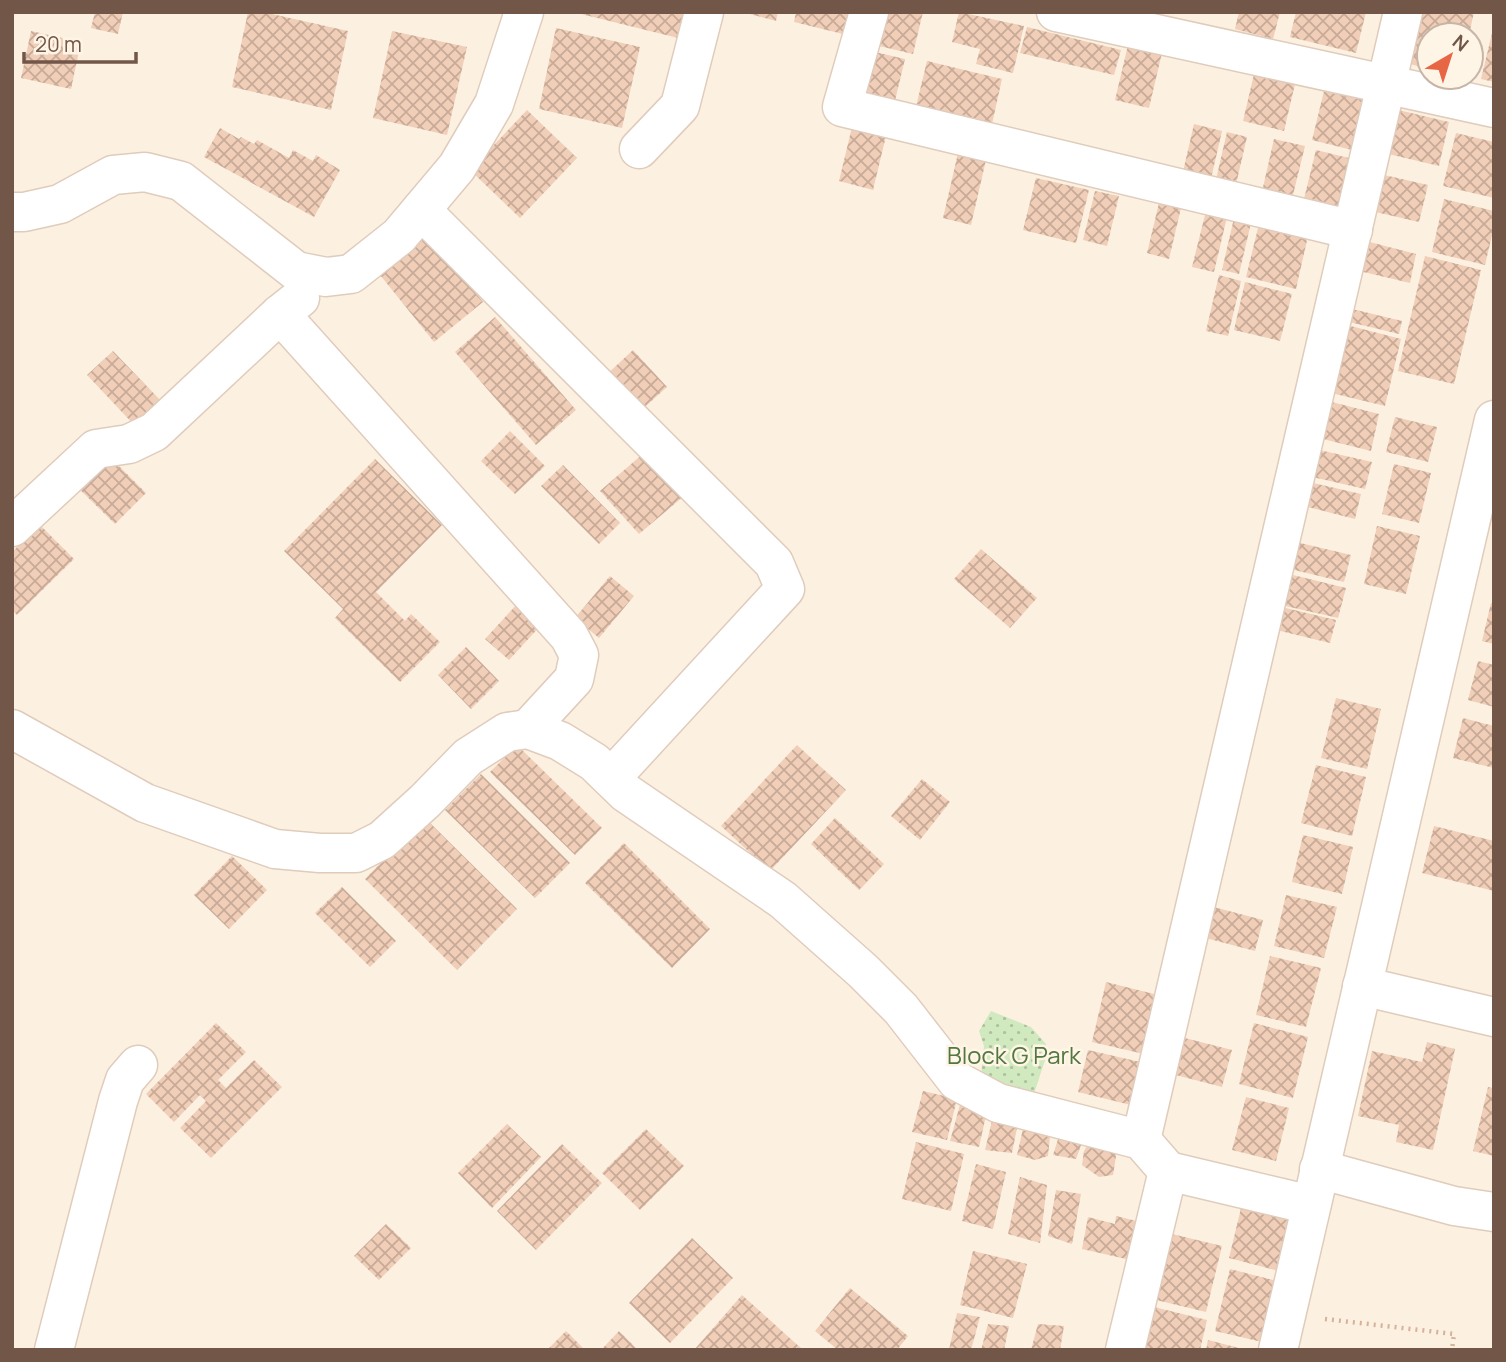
<svg xmlns="http://www.w3.org/2000/svg" width="1506" height="1362" font-family="Manrope,sans-serif">
	<style>
		.grass { fill: url(#grass-dots) }
		.building { fill: url(#building-cross-hatch) }
		.lines { fill: none; stroke-linecap: round; stroke-linejoin: round }
		.minor-casing { stroke: #e0ccbc; stroke-width: 41 }
		.path { stroke: #d6b19b; stroke-width: 4.5; stroke-dasharray: 2 5; stroke-linecap: butt }
		.minor { stroke: #fff; stroke-width: 38 }
		.labels { text-anchor: middle; dominant-baseline: central; stroke-width: 5; stroke-linejoin: round; paint-order: stroke }
		.park-label { font-size: 24px; fill: #527840; stroke: #fff5e6 }
	</style>
	<defs>
		<pattern id="grass-dots" width="8" height="8" patternUnits="userSpaceOnUse" patternTransform="scale(1.75)"><rect width="8" height="8" fill="#d1e9bf"/><path d="M2 2h.1M6 6h.1" fill="none" stroke="#aec09d" stroke-width="1.8" stroke-linecap="round"/></pattern>
		<pattern id="building-cross-hatch" width="8" height="8" patternUnits="userSpaceOnUse" patternTransform="scale(1.75)"><rect width="8" height="8" fill="#f1ceb8"/><path d="M0 0l8 8M0 8l8-8" fill="none" stroke="#c8aa98"/></pattern>
	</defs>
	<rect width="100%" height="100%" fill="#fcf1e0"/>
	<polygon class="grass" points="991,1011 1031,1027 1046,1044 1045,1060 1032,1100 980,1085 984,1046 979,1031"/>
	<g class="building">
		<polygon points="95,12 123,12 118,34 91,28"/>
		<polygon points="248,12 263,12 348,31 331,110 232,87"/>
		<polygon points="573,12 684,12 678,38"/>
		<polygon points="742,12 778,12 776,21"/>
		<polygon points="796,12 852,12 847,35 794,22"/>
		<polygon points="882,12 923,12 913,54 875,45"/>
		<polygon points="959,12 1024,26 1013,73 976,64 980,49 952,42"/>
		<polygon points="1239,12 1280,12 1273,39 1235,29"/>
		<polygon points="1296,12 1366,12 1356,53 1290,37"/>
		<polygon points="1417,12 1474,12 1469,35 1429,35 1429,69 1406,63"/>
		<polygon points="1027,27 1121,50 1114,75 1020,53"/>
		<polygon points="556,28 640,47 622,128 539,109"/>
		<polygon points="1493,29 1494,30 1494,82 1481,79"/>
		<polygon points="31,31 81,42 71,89 21,78"/>
		<polygon points="392,31 467,47 447,135 373,118"/>
		<polygon points="1128,45 1162,53 1149,108 1115,100"/>
		<polygon points="875,52 905,59 893,109 863,102"/>
		<polygon points="927,61 1002,79 990,133 914,115"/>
		<polygon points="1254,74 1295,84 1284,131 1243,121"/>
		<polygon points="1324,91 1364,100 1352,150 1312,140"/>
		<polygon points="1390,108 1449,122 1439,166 1380,152"/>
		<polygon points="527,110 577,158 520,218 470,170"/>
		<polygon points="1194,124 1222,131 1210,183 1182,176"/>
		<polygon points="852,127 886,136 873,190 839,181"/>
		<polygon points="220,128 239,139 241,137 254,144 257,140 289,158 293,150 313,161 316,155 340,170 314,217 204,157"/>
		<polygon points="1227,132 1247,137 1234,193 1214,188"/>
		<polygon points="1456,133 1494,142 1494,198 1443,186"/>
		<polygon points="1274,139 1305,146 1291,203 1261,196"/>
		<polygon points="1316,150 1353,159 1340,212 1303,203"/>
		<polygon points="958,153 986,160 971,225 943,218"/>
		<polygon points="1380,174 1428,185 1419,222 1371,211"/>
		<polygon points="1036,178 1089,190 1076,243 1023,230"/>
		<polygon points="1095,191 1119,196 1107,246 1083,240"/>
		<polygon points="1444,199 1494,211 1494,227 1485,265 1432,252"/>
		<polygon points="1159,203 1181,208 1169,259 1147,253"/>
		<polygon points="1206,211 1227,217 1214,272 1192,267"/>
		<polygon points="1234,218 1251,223 1239,274 1222,270"/>
		<polygon points="1259,224 1308,236 1296,289 1246,277"/>
		<polygon points="425,231 483,302 434,342 376,270"/>
		<polygon points="1362,240 1416,254 1410,283 1355,270"/>
		<polygon points="1425,256 1481,270 1454,384 1398,371"/>
		<polygon points="1219,275 1241,281 1228,336 1206,331"/>
		<polygon points="1245,282 1292,294 1280,341 1234,330"/>
		<polygon points="1348,308 1402,321 1399,334 1345,321"/>
		<polygon points="495,317 576,410 536,445 455,352"/>
		<polygon points="1343,324 1401,339 1385,406 1327,392"/>
		<polygon points="633,350 667,387 637,414 603,378"/>
		<polygon points="113,351 163,403 137,428 87,375"/>
		<polygon points="1324,400 1379,414 1371,451 1315,437"/>
		<polygon points="1395,417 1437,427 1428,462 1386,452"/>
		<polygon points="510,431 545,466 515,494 481,461"/>
		<polygon points="1315,449 1372,462 1365,489 1308,476"/>
		<polygon points="103,450 146,493 115,524 71,481"/>
		<polygon points="645,452 684,496 639,534 600,491"/>
		<polygon points="375,459 442,525 376,592 405,621 411,614 440,642 400,682 335,618 343,609 284,551"/>
		<polygon points="1394,464 1431,473 1419,523 1382,514"/>
		<polygon points="563,465 620,523 599,544 541,486"/>
		<polygon points="1309,482 1361,494 1355,519 1304,506"/>
		<polygon points="40,525 74,559 17,615 12,610 12,552"/>
		<polygon points="1377,526 1420,536 1406,594 1364,584"/>
		<polygon points="1292,541 1351,555 1344,582 1286,568"/>
		<polygon points="981,549 1037,598 1010,628 954,579"/>
		<polygon points="1289,574 1346,588 1338,618 1281,605"/>
		<polygon points="610,576 634,596 599,638 575,618"/>
		<polygon points="519,602 543,623 509,660 485,639"/>
		<polygon points="1491,603 1494,604 1494,644 1482,641"/>
		<polygon points="1269,604 1336,620 1330,643 1264,627"/>
		<polygon points="466,647 499,681 471,709 438,675"/>
		<polygon points="1478,661 1494,665 1494,707 1468,700"/>
		<polygon points="1336,698 1381,709 1367,769 1321,758"/>
		<polygon points="1463,718 1494,726 1494,768 1453,758"/>
		<polygon points="517,745 602,828 575,855 490,772"/>
		<polygon points="797,745 846,790 770,871 721,826"/>
		<polygon points="1316,765 1366,777 1352,836 1301,823"/>
		<polygon points="481,774 570,863 535,898 445,810"/>
		<polygon points="922,779 950,802 920,840 891,816"/>
		<polygon points="425,818 517,909 457,970 365,879"/>
		<polygon points="835,818 884,864 859,890 811,844"/>
		<polygon points="1434,826 1494,841 1494,891 1422,873"/>
		<polygon points="1303,835 1353,847 1342,894 1292,882"/>
		<polygon points="624,843 710,929 672,968 585,883"/>
		<polygon points="232,856 267,890 229,929 194,895"/>
		<polygon points="342,887 396,941 370,967 315,913"/>
		<polygon points="1286,895 1337,907 1324,958 1274,946"/>
		<polygon points="1206,905 1263,920 1255,951 1198,936"/>
		<polygon points="1270,956 1321,968 1306,1027 1256,1015"/>
		<polygon points="1106,982 1158,995 1144,1054 1092,1042"/>
		<polygon points="216,1023 246,1052 218,1080 226,1088 254,1060 282,1087 211,1158 180,1128 206,1101 200,1095 174,1122 146,1094"/>
		<polygon points="1254,1023 1308,1037 1293,1098 1239,1084"/>
		<polygon points="1177,1036 1232,1050 1222,1087 1168,1073"/>
		<polygon points="1427,1042 1455,1049 1433,1150 1396,1142 1399,1125 1358,1116 1372,1051 1422,1062"/>
		<polygon points="1088,1050 1149,1064 1139,1107 1078,1092"/>
		<polygon points="1488,1087 1494,1088 1494,1156 1473,1151"/>
		<polygon points="923,1091 957,1099 947,1140 912,1132"/>
		<polygon points="1246,1097 1289,1108 1276,1161 1232,1150"/>
		<polygon points="961,1101 987,1111 979,1147 950,1141"/>
		<polygon points="994,1112 1019,1118 1012,1153 985,1150"/>
		<polygon points="1025,1120 1051,1127 1048,1156 1035,1160 1017,1155"/>
		<polygon points="507,1124 541,1157 492,1208 458,1173"/>
		<polygon points="646,1129 684,1166 640,1210 602,1173"/>
		<polygon points="1061,1130 1084,1137 1076,1159 1053,1155"/>
		<polygon points="1091,1139 1118,1144 1113,1175 1099,1177 1082,1165 1084,1151"/>
		<polygon points="916,1142 964,1154 951,1211 902,1199"/>
		<polygon points="562,1144 602,1183 536,1250 497,1211"/>
		<polygon points="976,1164 1006,1172 993,1229 962,1221"/>
		<polygon points="1020,1177 1047,1185 1040,1243 1008,1234"/>
		<polygon points="1056,1190 1081,1194 1072,1244 1048,1236"/>
		<polygon points="1242,1204 1296,1217 1283,1272 1229,1258"/>
		<polygon points="1116,1216 1141,1222 1135,1261 1082,1249 1088,1217 1115,1224"/>
		<polygon points="386,1224 411,1248 379,1280 354,1256"/>
		<polygon points="1168,1233 1222,1246 1206,1312 1152,1299"/>
		<polygon points="692,1238 733,1278 670,1343 629,1303"/>
		<polygon points="973,1251 1027,1264 1013,1318 960,1305"/>
		<polygon points="1230,1269 1277,1281 1262,1342 1215,1331"/>
		<polygon points="850,1288 908,1336 897,1350 838,1350 815,1331"/>
		<polygon points="742,1295 803,1350 694,1350"/>
		<polygon points="1150,1306 1207,1320 1200,1350 1140,1350"/>
		<polygon points="957,1313 980,1317 971,1350 949,1350"/>
		<polygon points="988,1324 1009,1326 1004,1350 981,1350"/>
		<polygon points="1038,1324 1064,1326 1060,1350 1031,1350"/>
		<polygon points="566,1331 585,1350 547,1350"/>
		<polygon points="619,1331 638,1350 601,1350"/>
		<polygon points="1208,1340 1243,1349 1243,1350 1206,1350"/>
	</g>
	<g class="lines">
		<g class="minor-casing">
			<g id="minor">
				<polyline points="869,12 842,107 1353,230"/>
				<polyline points="1056,12 1494,108"/>
				<polyline points="639,149 680,106 704,12"/>
				<polyline points="421,210 774,563 785,589 611,778"/>
				<polyline points="12,212 24,212 60,204 113,175 145,172 181,181 296,271 326,277 351,274 399,236 457,167 494,104 524,12"/>
				<polyline points="280,314 569,636 579,655 574,679 528,729"/>
				<polyline points="12,527 96,449 129,444 154,432 280,314 300,298"/>
				<polyline points="12,729 145,803 275,849 320,853 356,853 382,840 425,801 468,757 507,732 528,729 560,741 594,762 626,793 783,900 863,971 901,1009 957,1081 998,1103 1141,1140 1168,1171 1125,1350"/>
				<polyline points="1362,986 1494,1017"/>
				<polyline points="1141,1140 1403,12"/>
				<polyline points="1319,1169 1454,1206 1494,1212"/>
				<polyline points="1168,1171 1311,1205"/>
				<polyline points="54,1350 118,1101 125,1080 138,1065"/>
				<polyline points="1278,1350 1494,420"/>
			</g>
		</g>
		<polyline class="path" points="1325,1319 1454,1334 1452,1350"/>
		<use href="#minor" class="minor"/>
	</g>
	<g class="labels">
		<g class="park-label">
			<text x="1014" y="1054">Block G Park</text>
		</g>
	</g>
	<rect width="1506" height="1362" fill="none" stroke="#725648" stroke-width="28"/>
	<g transform="translate(1450 56) rotate(39)"><circle r="33" fill="#fff5e6" stroke="#c7b5a7" stroke-width="2"/>
	<path d="M0-5L12 26L0 18L-12 26Z" fill="#e76644"/>
	<text y="-10" font-size="19" font-weight="bold" text-anchor="middle" fill="#725648">N</text>
	</g>
	<path d="M24 52v10h112v-10" fill="none" stroke="#725648" stroke-width="3.5"/>
	<text x="35" y="52" font-size="21" fill="#725648" stroke="#fff5e6" stroke-width="5" paint-order="stroke">20 m</text>
</svg>
